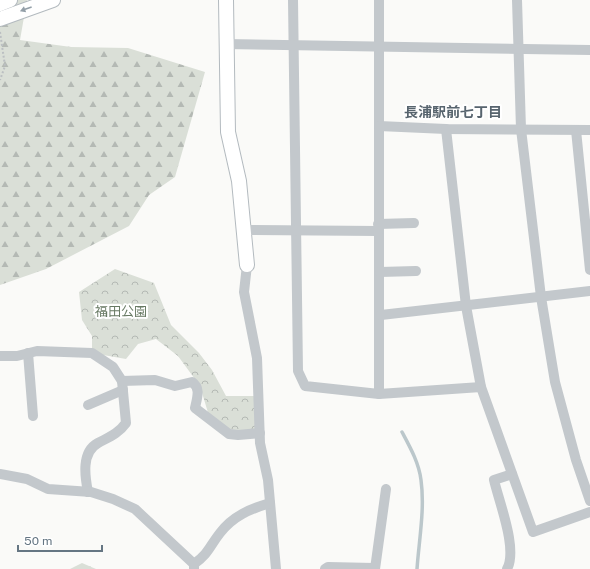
<svg xmlns="http://www.w3.org/2000/svg" width="590" height="569" font-family="'Public Sans','Noto Sans JP',sans-serif">
	<style>
		.forest { fill: url(#forest-firs) }
		.park { fill: url(#park-crowns) }
		.lines { fill: none; stroke-linecap: round; stroke-linejoin: round }
		.stream { stroke: #bbc7cb; stroke-width: 3.5 }
		.secondary-casing { stroke: #b3babf; stroke-width: 16 }
		.path { stroke: #bbbfc2; stroke-width: 2; stroke-dasharray: 2 2; stroke-linecap: butt }
		.street { stroke: #c3c8cc; stroke-width: 10 }
		.secondary { stroke: #fff; stroke-width: 14 }
		.oneway { fill: #939fa8 }
		.labels { text-anchor: middle; dominant-baseline: central; stroke-width: 4; stroke-linejoin: round; paint-order: stroke }
		.park-label { font-size: 13px; fill: #687a64; stroke: #fff }
		.neighbourhood-label { font-size: 14px; font-weight: bold; fill: #57646e; stroke: #fff }
	</style>
	<defs>
		<pattern id="forest-firs" width="22" height="20" patternUnits="userSpaceOnUse"><rect width="22" height="20" fill="#dadfd7"/><path d="M5 1l3.5 6h-7zM16 11l3.5 6h-7z" fill="#b4b9b4"/></pattern>
		<pattern id="park-crowns" width="20" height="18" patternUnits="userSpaceOnUse"><rect width="20" height="18" fill="#dadfd7"/><path d="M2 6a3 3 0 1 1 6 0M12 15a3 3 0 1 1 6 0" fill="none" stroke="#b4b9b4"/></pattern>
	</defs>
	<rect width="100%" height="100%" fill="#fafaf8"/>
	<g class="forest">
		<polygon points="0,0 27,0 20,40 71,47 128,48 205,72 175,177 149,195 129,226 46,269 0,285"/>
		<polygon points="82,563 96,569 70,569"/>
	</g>
	<polygon class="park" points="115,269 154,283 171,325 199,353 212,370 226,396 257,396 259,430 233,433 209,416 200,386 178,356 156,339 138,344 126,359 92,353 92,336 82,320 79,292"/>
	<g class="lines">
		<path class="stream" d="M402,432C410,447 419,463 421,480C425,509 419,540 417,569"/>
		<g class="secondary-casing">
			<g id="secondary">
				<polyline points="226,0 228,132 239,181 247,265"/>
				<polyline points="0,4 10,0"/>
				<polyline points="0,19 53,0"/>
			</g>
		</g>
		<polyline class="path" points="0,32 5,66 0,80"/>
		<g class="street">
			<polyline points="293,0 298,371 305,386 379,394 481,387"/>
			<polyline points="379,0 379,394"/>
			<polyline points="517,0 521,129 541,297 555,382 576,460 590,501"/>
			<polyline points="226,44 590,50"/>
			<polyline points="379,126 446,129 590,130"/>
			<polyline points="446,129 466,306 481,387 533,532 590,512"/>
			<polyline points="576,130 590,270"/>
			<polyline points="378,224 414,223"/>
			<polyline points="243,230 378,231"/>
			<polyline points="247,265 244,292 257,358 260,443 268,480 276,569"/>
			<polyline points="380,272 416,271"/>
			<polyline points="381,315 590,291"/>
			<polyline points="28,353 33,416"/>
			<path d="M0,356H17L37,351L92,353L113,367L122,381L126,423C118,434 109,437 98,443C81,452 85,477 88,492"/>
			<path d="M122,381L155,380L175,386L192,382C201,388 197,398 195,408L229,434L238,435L260,433"/>
			<polyline points="88,405 123,390"/>
			<polyline points="0,474 27,479 48,489 91,492 113,499 135,509 194,564"/>
			<path d="M194,569V564C209,553 209,547 220,533C233,516 250,509 270,503"/>
			<polyline points="325,569 328,567 374,568"/>
			<polyline points="375,569 386,489"/>
			<path d="M507,569C518,549 499,502 494,480L512,474"/>
		</g>
		<use href="#secondary" class="secondary"/>
	</g>
	<defs><path id="oneway-solid" d="M-6-.8H1V-3.2L6.5 0L1 3.2V.8H-6Z"/></defs>
	<use class="oneway" href="#oneway-solid" transform="translate(26 9) rotate(160)"/>
	<g class="labels">
		<g class="park-label">
			<text x="121" y="311">福田公園</text>
		</g>
		<g class="neighbourhood-label">
			<text x="453" y="112">長浦駅前七丁目</text>
		</g>
	</g>
	<path d="M18 545v6h84v-6" fill="none" stroke="#657683" stroke-width="2"/>
	<text x="24" y="545" font-size="12" fill="#657683" stroke="#ffffff" stroke-width="3" paint-order="stroke">50 m</text>
</svg>
